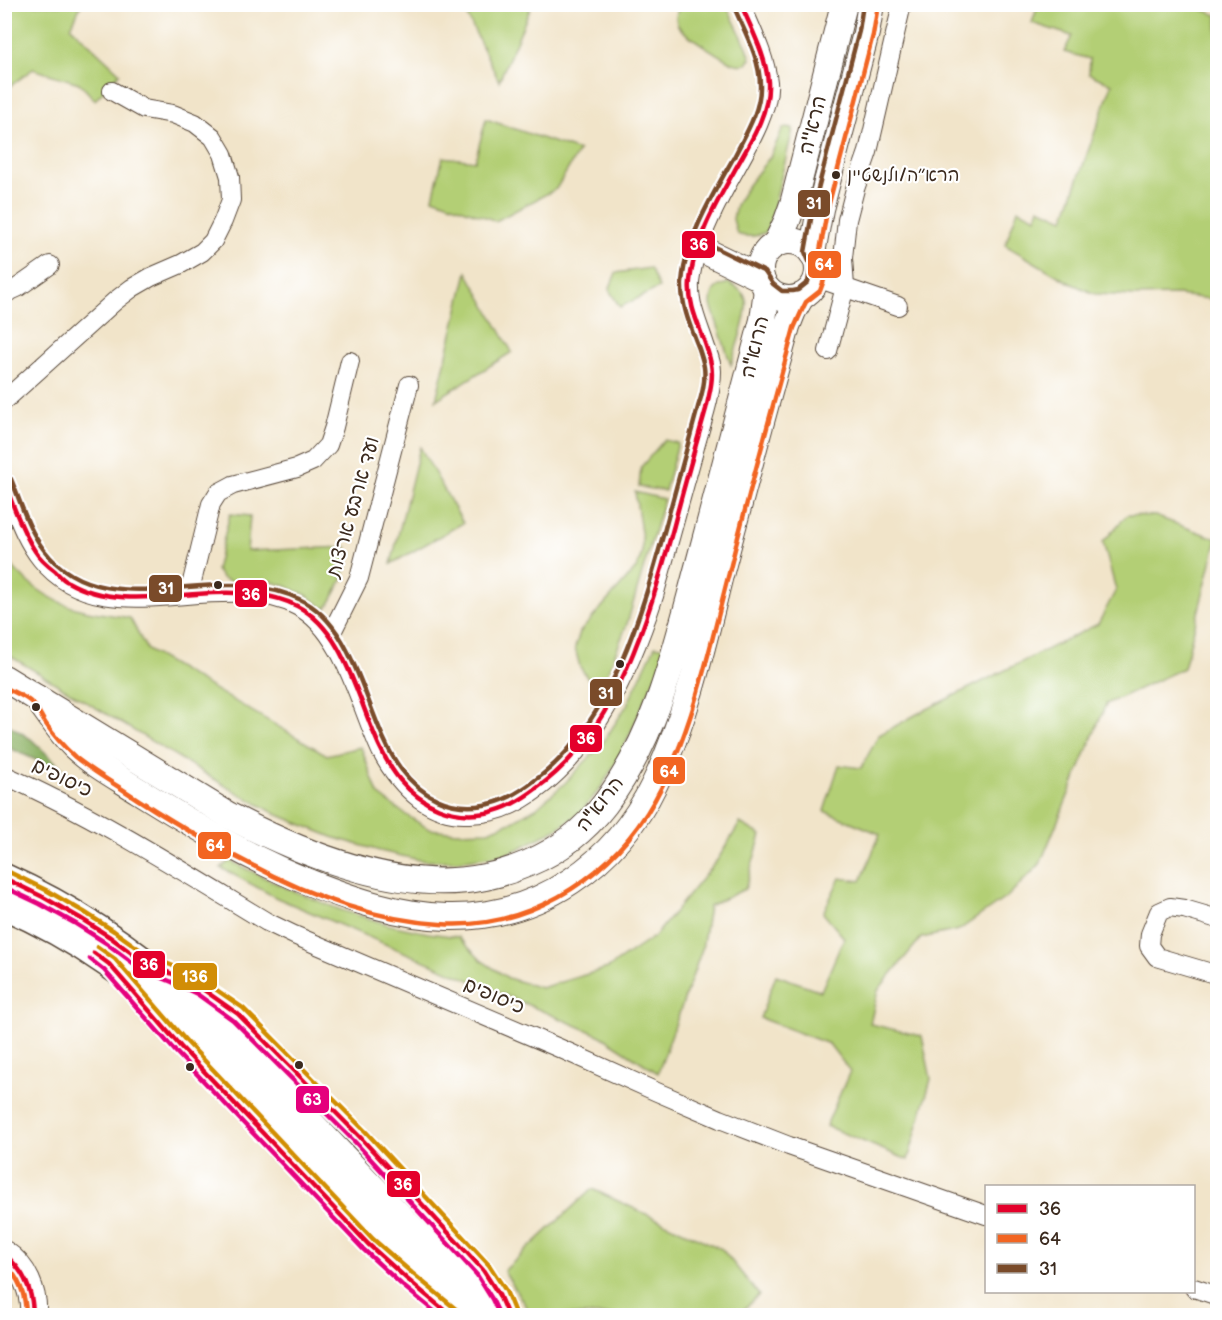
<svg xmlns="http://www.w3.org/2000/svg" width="1222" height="1320" font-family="'Balsamiq Sans','Playpen Sans Hebrew',sans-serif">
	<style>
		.green { fill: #b3cf75; stroke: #777c4a; stroke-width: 1.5 }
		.forest { fill: #8eb266; stroke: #646e42; stroke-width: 1.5 }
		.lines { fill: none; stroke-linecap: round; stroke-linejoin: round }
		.street-casing { stroke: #564638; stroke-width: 20 }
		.secondary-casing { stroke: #564638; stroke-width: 28 }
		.primary-casing { stroke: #564638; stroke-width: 31 }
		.street { stroke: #fff; stroke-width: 18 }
		.secondary { stroke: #fff; stroke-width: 26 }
		.primary { stroke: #fff; stroke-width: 28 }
		.bus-1-casing { stroke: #fff; stroke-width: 9 }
		.bus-2-casing { stroke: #fff; stroke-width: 9 }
		.bus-3-casing { stroke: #fff; stroke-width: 9 }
		.bus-4-casing { stroke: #fff; stroke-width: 9 }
		.bus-5-casing { stroke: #fff; stroke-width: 9 }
		.bus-1 { stroke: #e4002b; stroke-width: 4.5 }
		.bus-2 { stroke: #f26522; stroke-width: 4.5 }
		.bus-3 { stroke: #7a4b2a; stroke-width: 4.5 }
		.bus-4 { stroke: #e5007d; stroke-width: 4.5 }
		.bus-5 { stroke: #d18d06; stroke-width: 4.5 }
		.bus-dot { fill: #3b2a1e; stroke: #fff; stroke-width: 2 }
		.labels { text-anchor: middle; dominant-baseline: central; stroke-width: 4.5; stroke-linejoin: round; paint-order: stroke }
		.bus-label { font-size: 18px; fill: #3b2a1e; stroke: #fff; text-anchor: start }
		.street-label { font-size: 20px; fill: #3b2a1e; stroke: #fff }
		.line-badge { stroke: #fff; stroke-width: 2 }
		.badge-label { font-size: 16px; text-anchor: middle; font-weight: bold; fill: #fff }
	</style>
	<rect width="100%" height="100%" fill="#fff"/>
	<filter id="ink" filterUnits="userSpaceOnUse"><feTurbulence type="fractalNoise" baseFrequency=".0167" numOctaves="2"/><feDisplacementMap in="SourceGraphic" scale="12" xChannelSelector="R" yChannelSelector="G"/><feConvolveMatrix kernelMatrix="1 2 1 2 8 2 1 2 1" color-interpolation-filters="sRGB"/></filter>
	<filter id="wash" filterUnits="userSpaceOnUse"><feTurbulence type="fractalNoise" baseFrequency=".008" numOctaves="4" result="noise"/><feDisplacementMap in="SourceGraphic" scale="24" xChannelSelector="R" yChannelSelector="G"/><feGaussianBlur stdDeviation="1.35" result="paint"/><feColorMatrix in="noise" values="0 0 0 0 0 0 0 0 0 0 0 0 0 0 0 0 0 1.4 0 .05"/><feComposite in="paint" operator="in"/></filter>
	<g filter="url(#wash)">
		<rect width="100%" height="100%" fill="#f1e4c9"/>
		<g class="green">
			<path d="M681,4L726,5L747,47L751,59L746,64C743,64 740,65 736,64C728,62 684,34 679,27C674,20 676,12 681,4Z"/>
			<polygon points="5,5 81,5 71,27 120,73 95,100 79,83 33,69 5,90"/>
			<polygon points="462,5 532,5 499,81"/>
			<polygon points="1038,5 1204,5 1203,10 1217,15 1218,119 1215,132 1218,133 1217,300 1178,295 1134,296 1095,294 1070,283 1005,245 1018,209 1036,218 1039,208 1064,219 1112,84 1089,74 1090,59 1064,52 1072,36 1032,23"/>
			<polygon points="486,119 579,151 556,189 496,221 433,198 443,157 475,161"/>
			<path d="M783,128L793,129L773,211L766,232C756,237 747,238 737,234L733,219L736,205L748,185L770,157Z"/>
			<polygon points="650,268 659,288 620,307 609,290 616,273"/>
			<polygon points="467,272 512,352 436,400"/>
			<path d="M729,283C736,287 743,291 746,299C749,313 735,350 731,365L711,305C711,290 715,286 729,283Z"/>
			<polygon points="664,440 678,443 665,491 639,487 641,467"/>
			<polygon points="420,447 463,523 391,564"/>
			<polygon points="635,492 664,499 627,624 607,674 600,680 588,679 580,667 575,648 580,632 637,567 642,553 642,539"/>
			<path d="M230,514L250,516L247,551L347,547C347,577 340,585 326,609L306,595L283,585L267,581L232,582L222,578L216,570Z"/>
			<polygon points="1127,515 1155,516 1217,539 1184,668 1106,704 1040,864 1008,896 959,930 921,938 878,990 870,1024 922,1036 931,1079 908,1160 826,1126 850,1071 829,1044 760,1018 776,975 821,991 844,938 823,913 840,878 861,881 880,834 824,811 839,765 861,768 879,735 917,714 1098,624 1116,590 1103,542"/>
			<path d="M4,553C16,578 51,602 79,609C95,613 113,615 130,618L147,650L327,755L361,747L378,794L406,815L429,829L457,832L488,831L511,822L536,808L564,784L602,744L627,705L655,646L668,648L620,756L600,789L580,813L558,828L520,848L503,855L458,861H424L380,851L332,837L276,814L229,788L5,653Z"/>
			<polygon points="740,823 761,835 745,889 709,906 702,949 658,1073 601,1036 277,898 221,868 230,861 286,888 341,910 390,925 428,933 458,937 482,961 508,978 541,988 608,968 655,936 718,859"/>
			<polygon points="592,1189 722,1249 759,1295 738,1315 531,1315 504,1271"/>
		</g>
		<polygon class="forest" points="4,722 31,739 69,775 5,746"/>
	</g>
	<g filter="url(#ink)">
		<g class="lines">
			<g class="street-casing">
				<g id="street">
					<polyline points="817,278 898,306"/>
					<polyline points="4,294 17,288 50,265"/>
					<polyline points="828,351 845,287 843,258 847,220 855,189 868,152 902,4"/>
					<polyline points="4,401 115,301 132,288 151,277 181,264 202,252 213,241 223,221 231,200 230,177 223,154 213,137 195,123 173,114 144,109 112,91"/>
					<path d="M4,482C15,507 23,537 41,559C103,637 218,566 297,606C344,629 360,707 381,751C391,770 403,786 420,799C433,808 448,814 464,814C485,815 504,810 522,799C592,757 630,670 654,596C668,546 681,497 695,447C701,424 712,395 712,371C712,362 708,354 705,345C698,323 686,299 691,275C695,248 713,210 726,186C740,159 771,112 768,82C765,55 751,29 741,4"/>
					<polyline points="189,594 211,504 218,493 233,485 297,468 313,461 328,445 334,427 350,361"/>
					<polyline points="330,636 359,578 409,385"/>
					<path d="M4,775C96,816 181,870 267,922L294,935L559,1048L657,1092L720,1119L789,1146L986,1215"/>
					<polyline points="1218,919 1184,909 1170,907 1159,912 1150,934 1149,946 1157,957 1218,975"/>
					<polyline points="1194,1288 1218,1296"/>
				</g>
			</g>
			<g class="secondary-casing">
				<g id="secondary">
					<circle cx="789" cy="270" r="29"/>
					<polyline points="776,244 787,221 793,204 844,4"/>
					<polyline points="699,248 761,278"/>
					<polyline points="812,253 820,209 866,33 871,4"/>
					<path d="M4,678L228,815C300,853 402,895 485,877C500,874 515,869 529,863C560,850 585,830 605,804C657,735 676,649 698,567C720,485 741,403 763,320L767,289"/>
					<path d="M37,698C49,714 60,732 74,746C93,764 117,777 139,791C195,826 250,859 311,883C354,900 400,916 447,917C539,919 616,864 655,783C686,719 702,648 719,579C741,495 764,410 787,326L793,311L801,297"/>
					<path d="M4,1254C24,1267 35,1292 33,1316"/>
				</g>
			</g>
			<g class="primary-casing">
				<g id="primary">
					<path d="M4,878C71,908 132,949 187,998C229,1035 267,1077 305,1118C357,1172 408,1226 459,1281L489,1316"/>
					<path d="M4,905C41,921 75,940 108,963C169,1005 220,1061 271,1115C334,1181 395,1248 457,1316"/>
				</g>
			</g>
			<use href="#street" class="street"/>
			<use href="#secondary" class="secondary"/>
			<use href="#primary" class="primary"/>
			<g class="bus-1-casing">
				<g id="bus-1">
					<path d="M4,483C14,506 21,530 35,551C40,559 47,565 55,571C59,575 63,580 68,582C111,607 166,595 213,593C241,592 272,593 297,606C356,636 360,732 400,780C422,806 452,819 486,813C506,809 521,800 537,788C618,730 649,616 674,525C684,486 695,448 706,409C709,395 714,379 711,364C706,336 687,311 690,281C694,243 714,207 732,175C747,147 770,115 768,82C766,55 751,29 741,4"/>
					<polyline points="4,878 43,897 80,918 110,937 145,963 175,975 201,988 238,1014 360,1137 483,1270 499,1295 508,1316"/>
					<polyline points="94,953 109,964 181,1047 368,1244 407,1279 451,1316"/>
					<path d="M4,1254C24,1270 33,1291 33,1316"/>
				</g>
			</g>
			<g class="bus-2-casing">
				<g id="bus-2">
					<path d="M4,687C13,692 25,696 32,703C38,708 41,717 46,724C54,736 64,747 75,757C90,769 106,779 122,789C163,816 204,841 248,863C306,894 373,920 440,924C524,930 603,882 647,813C690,745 709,650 729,573C749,491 772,410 794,328L803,308L806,302L820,291L824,280L825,270L824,260L820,251L827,211L873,35L878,5"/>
					<path d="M4,1264C20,1278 26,1295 26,1316"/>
				</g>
			</g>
			<g class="bus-3-casing">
				<g id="bus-3">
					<polyline points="702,241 765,272 773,284 782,291 793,291 798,290 808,282 810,270 810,264 805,252 813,208 859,31 863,4"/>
					<path d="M11,479C21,503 28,529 44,550C90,611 170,583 234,585C256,586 279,589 299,599C359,626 365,721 401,769C421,796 450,811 484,805C503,802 518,793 534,781C612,725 643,609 667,521C677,483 688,445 698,407C702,395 706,380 704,367C703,361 701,355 699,349C691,328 681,306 682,283C685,240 713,194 734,157C745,135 761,110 760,85C760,58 744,31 734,7"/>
				</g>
			</g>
			<g class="bus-4-casing">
				<g id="bus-4">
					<polyline points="4,887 40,904 76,924 106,943 141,969 172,982 197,994 233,1020 355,1142 477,1275 492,1299 500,1316"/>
					<polyline points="90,959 104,970 176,1052 363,1249 402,1285 440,1316"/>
				</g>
			</g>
			<g class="bus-5-casing">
				<g id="bus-5">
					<polyline points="7,871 46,890 84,912 114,931 149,956 178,968 205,982 243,1008 366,1132 489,1265 506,1291 515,1313"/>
					<polyline points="98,947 115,959 187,1042 373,1239 412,1273 457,1310"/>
				</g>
			</g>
			<use href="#bus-1" class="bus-1"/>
			<use href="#bus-2" class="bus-2"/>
			<use href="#bus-3" class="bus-3"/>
			<use href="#bus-4" class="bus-4"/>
			<use href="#bus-5" class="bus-5"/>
		</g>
	</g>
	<g class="bus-dot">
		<circle cx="836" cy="175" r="5"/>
		<circle cx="218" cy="585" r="5"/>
		<circle cx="620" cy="664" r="5"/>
		<circle cx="36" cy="707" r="5"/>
		<circle cx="299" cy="1065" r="5"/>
		<circle cx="190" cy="1067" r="5"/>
	</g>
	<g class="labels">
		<g class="bus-label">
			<text x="847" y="175">הרא״ה/ולנשטיין</text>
		</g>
		<g class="street-label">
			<text transform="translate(813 125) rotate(-76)">הרא''ה</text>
			<text transform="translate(755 347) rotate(-76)">הרוא"ה</text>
			<text transform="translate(353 507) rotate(-74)">ועד ארבע ארצות</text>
			<text transform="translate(62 778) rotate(26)">כיסופים</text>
			<text transform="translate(600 804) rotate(-52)">הרוא"ה</text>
			<text transform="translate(494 996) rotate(23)">כיסופים</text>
		</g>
	</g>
	<g class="line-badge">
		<rect x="797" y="189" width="34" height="29" rx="6" fill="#7a4b2a"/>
		<rect x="681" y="230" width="35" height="29" rx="6" fill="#e4002b"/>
		<rect x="807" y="250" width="35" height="29" rx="6" fill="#f26522"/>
		<rect x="148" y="574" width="35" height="29" rx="6" fill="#7a4b2a"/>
		<rect x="234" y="579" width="34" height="29" rx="6" fill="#e4002b"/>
		<rect x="589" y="678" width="34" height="29" rx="6" fill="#7a4b2a"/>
		<rect x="569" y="724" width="34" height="29" rx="6" fill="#e4002b"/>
		<rect x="652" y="756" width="34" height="29" rx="6" fill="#f26522"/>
		<rect x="197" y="831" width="35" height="29" rx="6" fill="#f26522"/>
		<rect x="132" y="950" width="34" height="29" rx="6" fill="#e4002b"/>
		<rect x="172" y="962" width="46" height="29" rx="6" fill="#d18d06"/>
		<rect x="295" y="1085" width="35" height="29" rx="6" fill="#e5007d"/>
		<rect x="386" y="1170" width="35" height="28" rx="6" fill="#e4002b"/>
	</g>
	<g class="badge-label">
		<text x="814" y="209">31</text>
		<text x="699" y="250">36</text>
		<text x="824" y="270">64</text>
		<text x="166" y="594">31</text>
		<text x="251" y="600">36</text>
		<text x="606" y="699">31</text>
		<text x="586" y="744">36</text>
		<text x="669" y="777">64</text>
		<text x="215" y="851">64</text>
		<text x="149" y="970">36</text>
		<text x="195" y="982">136</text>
		<text x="312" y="1105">63</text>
		<text x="403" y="1190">36</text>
	</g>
	<rect width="1222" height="1320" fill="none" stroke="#fff" stroke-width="24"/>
	<rect x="985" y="1185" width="210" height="108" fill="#ffffff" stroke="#b1aaa5" stroke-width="1.5"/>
	<rect x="997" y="1204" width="30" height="9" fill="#e4002b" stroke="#b1aaa5" stroke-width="1.5"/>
	<text x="1039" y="1215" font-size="18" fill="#3b2a1e">36</text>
	<rect x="997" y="1234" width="30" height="9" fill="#f26522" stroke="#b1aaa5" stroke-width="1.5"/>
	<text x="1039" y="1245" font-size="18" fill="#3b2a1e">64</text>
	<rect x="997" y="1264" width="30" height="9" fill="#7a4b2a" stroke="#b1aaa5" stroke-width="1.5"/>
	<text x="1039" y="1275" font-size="18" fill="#3b2a1e">31</text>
</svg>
